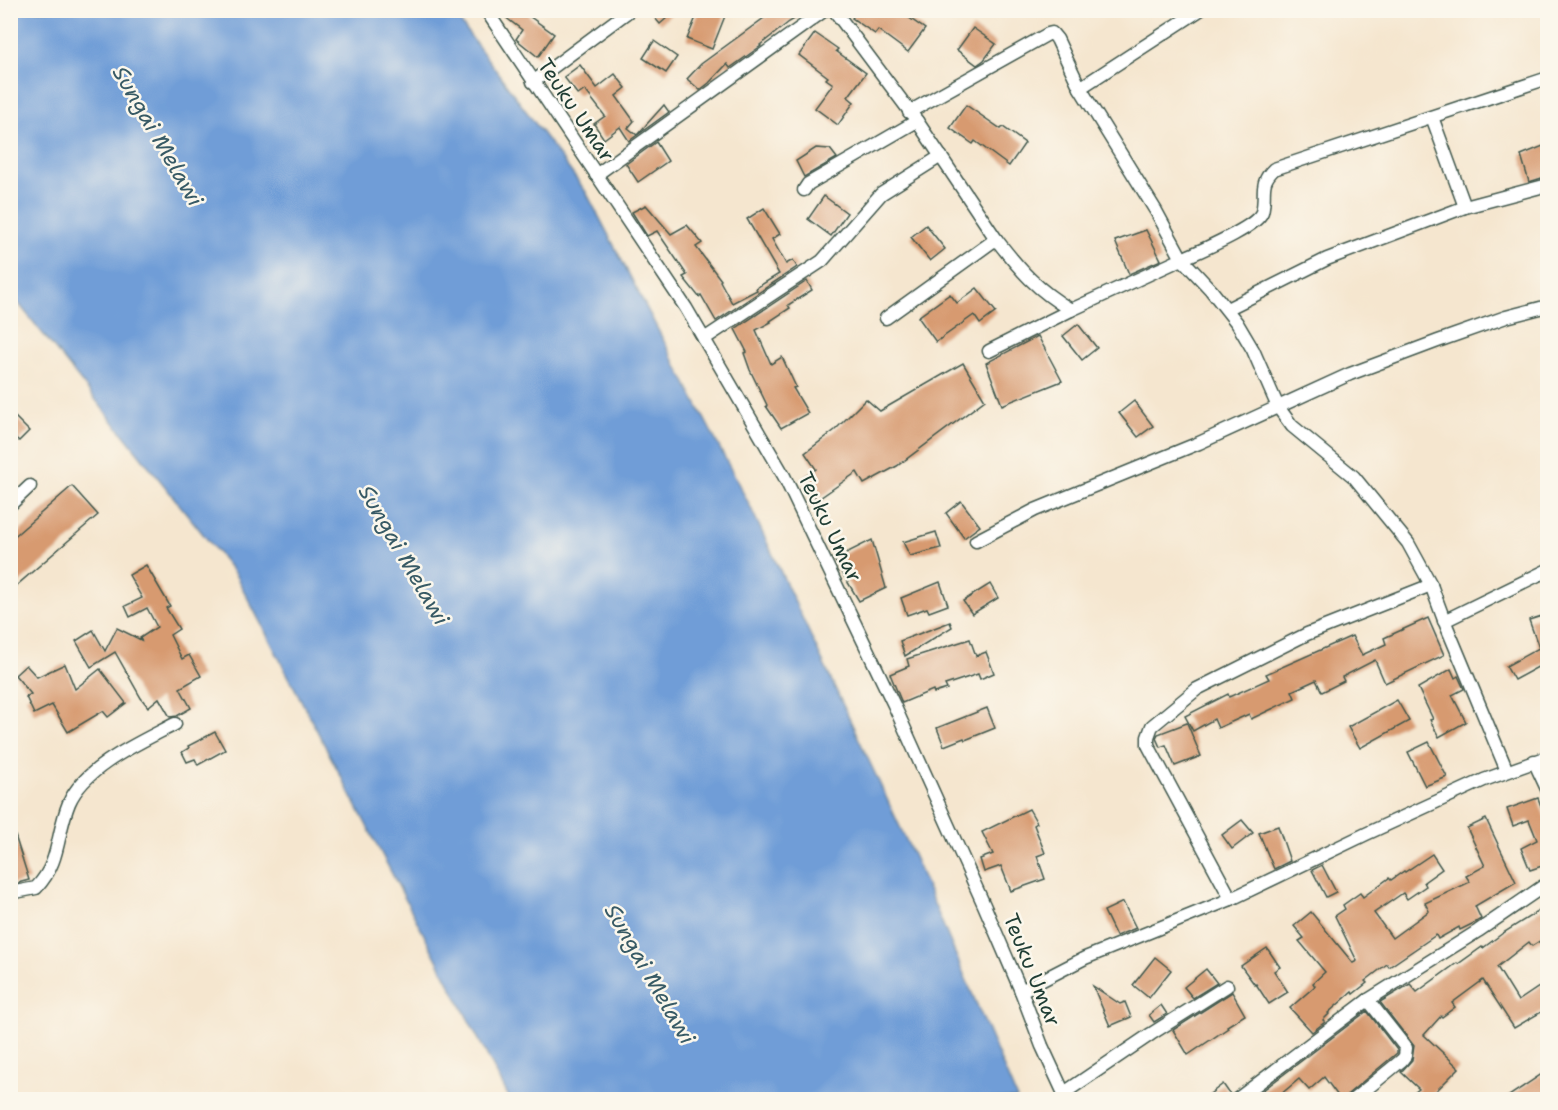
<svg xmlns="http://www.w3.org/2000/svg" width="1558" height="1110" font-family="'Shantell Sans',sans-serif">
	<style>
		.water { fill: #6f9dd7; stroke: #476d86; stroke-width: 1.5 }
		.building { fill: #d79a70 }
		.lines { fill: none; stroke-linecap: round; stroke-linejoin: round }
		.street-casing { stroke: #3f564b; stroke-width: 15 }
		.street { stroke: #fff; stroke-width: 12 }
		.labels { text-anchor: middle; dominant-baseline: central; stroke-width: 5; stroke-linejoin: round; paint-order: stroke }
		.street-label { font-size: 21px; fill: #1f3d34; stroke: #fbf7ec }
		.water-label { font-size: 22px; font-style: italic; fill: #375a65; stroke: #fbf7ec }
	</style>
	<rect width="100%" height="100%" fill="#fbf7ec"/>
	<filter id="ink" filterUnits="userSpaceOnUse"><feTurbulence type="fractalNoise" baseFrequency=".0167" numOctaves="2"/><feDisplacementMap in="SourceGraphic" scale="12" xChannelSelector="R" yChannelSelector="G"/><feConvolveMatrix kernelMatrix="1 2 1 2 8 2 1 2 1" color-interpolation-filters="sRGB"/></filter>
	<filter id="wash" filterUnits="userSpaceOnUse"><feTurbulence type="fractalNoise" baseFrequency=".008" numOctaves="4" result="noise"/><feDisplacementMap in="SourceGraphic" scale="24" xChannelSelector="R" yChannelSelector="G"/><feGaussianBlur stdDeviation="1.35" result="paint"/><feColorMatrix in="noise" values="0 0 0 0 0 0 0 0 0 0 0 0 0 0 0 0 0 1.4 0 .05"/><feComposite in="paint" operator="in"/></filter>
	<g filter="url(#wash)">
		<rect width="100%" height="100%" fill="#f5e6cf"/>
		<polygon class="water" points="11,10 452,11 586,192 749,504 915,859 1017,1099 510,1099 235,574 11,294"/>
		<g id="blocks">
			<g class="building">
				<polygon points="496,10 532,10 529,16 554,34 538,57 516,39 522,30"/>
				<polygon points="648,10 676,10 660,24"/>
				<polygon points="699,10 712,10 725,16 712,49 687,39"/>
				<polygon points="775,10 810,10 789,22 760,45 761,46 730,68 727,64 709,83 700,90 687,79 701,64"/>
				<polygon points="858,10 890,10 899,17 902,13 925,29 908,52 878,30 875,34 852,18"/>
				<polygon points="973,28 996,44 984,60 977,65 957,50"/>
				<polygon points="815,33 838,49 836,51 866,73 848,97 854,102 838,125 815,108 833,84 826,79 828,77 799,55"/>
				<polygon points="654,41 677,57 666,73 643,58"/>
				<polygon points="580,65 597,88 615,74 626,88 616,96 634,121 628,128 637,135 664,105 669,112 629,141 620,127 604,139 594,124 605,116 585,90 578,95 564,77"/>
				<polygon points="966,105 1001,129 1003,127 1025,143 1009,166 975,141 973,144 950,128"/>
				<polygon points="656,142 668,161 638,182 626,164"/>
				<polygon points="1548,144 1548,176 1529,182 1521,155"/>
				<polygon points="816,148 830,149 837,158 804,177 796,161"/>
				<polygon points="824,196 847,213 831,236 808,219"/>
				<polygon points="646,205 671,234 687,225 702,243 696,247 721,280 720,281 732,303 757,290 756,288 779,274 747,219 764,208 780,234 772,239 786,264 793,260 797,267 716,321 701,295 699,297 683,277 687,275 657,231 647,236 632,212"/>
				<polygon points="926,225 945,249 930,261 911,237"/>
				<polygon points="1146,230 1161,260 1129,274 1115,241"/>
				<polygon points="807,281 812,290 788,305 790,308 770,321 771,322 756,330 771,364 782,357 796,387 793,388 808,413 781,428 766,406 767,405 750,370 744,353 747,352 735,329"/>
				<polygon points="977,288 996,312 980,324 974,315 936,342 918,317 950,294 957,303"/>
				<polygon points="1078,324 1097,348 1082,360 1063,336"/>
				<polygon points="1038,336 1062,381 1002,405 986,363"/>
				<polygon points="963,363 985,400 897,466 864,484 857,472 817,500 802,479 816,469 805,453 835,430 866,399 880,411"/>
				<polygon points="1134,401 1153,426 1138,437 1119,413"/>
				<polygon points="10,412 29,431 19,441 10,433"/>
				<polygon points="72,486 98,515 10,591 10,540"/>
				<polygon points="961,501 980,526 964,538 946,513"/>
				<polygon points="936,532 941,548 910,556 903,542"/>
				<polygon points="872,540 886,588 859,601 834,559"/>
				<polygon points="146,565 170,606 166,608 179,629 170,635 182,659 189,655 201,676 180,688 191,708 177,716 170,717 159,698 148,707 141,698 115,652 91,667 76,641 93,630 105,651 117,628 141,640 140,638 157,627 147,608 130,617 125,606 142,598 129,575"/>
				<polygon points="940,582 948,605 929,612 927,608 907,615 901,598"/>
				<polygon points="990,584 998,598 972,614 963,601"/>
				<polygon points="1548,614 1548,667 1545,663 1514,680 1506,666 1539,648 1529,620"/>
				<polygon points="1428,618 1444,655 1385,683 1375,660 1342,677 1344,681 1322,692 1316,680 1292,691 1295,698 1251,719 1249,714 1218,728 1214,719 1193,731 1185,716 1228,694 1229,697 1269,679 1266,674 1352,636 1362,655 1386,644 1384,638"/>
				<polygon points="950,622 952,627 905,656 900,641"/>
				<polygon points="970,639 976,656 986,652 994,673 980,679 978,674 945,685 947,689 934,693 933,690 902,703 890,674 909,666 907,659"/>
				<polygon points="65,664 75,689 100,669 126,703 108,717 103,711 68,732 52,705 34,714 26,697 31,694 15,675 26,665 37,677"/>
				<polygon points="1451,669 1455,678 1458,676 1464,689 1452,695 1466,722 1439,737 1430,720 1433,719 1418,688"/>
				<polygon points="1397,700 1409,721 1360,748 1348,727"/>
				<polygon points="987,708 995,728 965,740 964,738 944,746 937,728"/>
				<polygon points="1187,723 1201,756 1175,766 1166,745 1160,747 1156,738 1158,734"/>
				<polygon points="215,732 225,750 198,765 195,759 187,762 182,752 189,748 188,746"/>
				<polygon points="1429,742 1447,777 1425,786 1408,752"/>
				<polygon points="1538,798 1548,825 1548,864 1530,870 1521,848 1537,840 1529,820 1513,826 1507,809"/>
				<polygon points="1029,809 1037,823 1034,825 1045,853 1037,856 1045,879 1011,891 1001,866 984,872 980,859 993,854 982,832"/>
				<polygon points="1486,819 1516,882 1475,906 1481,919 1476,922 1460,930 1459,927 1438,939 1436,935 1389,967 1387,964 1365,981 1367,983 1353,994 1352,992 1328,1013 1329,1014 1323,1020 1325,1022 1312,1032 1290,1008 1315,986 1313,983 1325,972 1299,941 1304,938 1294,926 1311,912 1353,963 1357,961 1335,916 1345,909 1343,905 1360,893 1363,897 1389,878 1391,880 1404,871 1405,872 1432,854 1442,869 1424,882 1426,886 1407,899 1403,893 1374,913 1392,938 1429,911 1425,903 1470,882 1466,876 1485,866 1467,828"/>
				<polygon points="1242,820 1253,833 1232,849 1222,835"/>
				<polygon points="1278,826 1290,861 1274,869 1259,833"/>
				<polygon points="10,829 13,829 29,880 10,885"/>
				<polygon points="1322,865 1336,892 1326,897 1312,870"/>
				<polygon points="1123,902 1136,928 1116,936 1104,911"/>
				<polygon points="1548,905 1548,936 1532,946 1529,942 1497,967 1518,1001 1548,981 1548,1008 1514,1028 1483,980 1452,1003 1455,1007 1442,1017 1441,1016 1424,1035 1459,1068 1427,1100 1405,1100 1419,1089 1401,1072 1412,1060 1414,1046 1380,1002 1410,984 1417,992 1457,963 1458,964 1482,947 1483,948 1503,933"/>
				<polygon points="1267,948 1280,967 1274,971 1288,992 1269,1004 1256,984 1255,985 1241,966"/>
				<polygon points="1155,957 1171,970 1149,998 1133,985"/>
				<polygon points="1206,969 1217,983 1193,998 1184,987"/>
				<polygon points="1093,986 1120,1004 1125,1002 1131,1017 1110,1026"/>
				<polygon points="1232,992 1245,1015 1227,1026 1228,1028 1188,1055 1173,1030"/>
				<polygon points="1161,1005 1167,1014 1154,1022 1149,1015"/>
				<polygon points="1367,1011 1397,1050 1397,1053 1348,1094 1344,1100 1341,1100 1324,1077 1309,1090 1299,1079 1274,1100 1250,1100"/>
				<polygon points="1548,1070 1548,1100 1503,1100"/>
				<polygon points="1223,1084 1230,1094 1228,1100 1202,1100"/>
			</g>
		</g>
	</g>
	<g filter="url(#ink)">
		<use href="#blocks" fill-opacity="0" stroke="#3f564b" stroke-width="1.5"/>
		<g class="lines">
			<g class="street-casing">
				<g id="street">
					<polyline points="486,10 686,308 784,476 894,705 984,905 1021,991 1042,1046 1067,1100"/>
					<polyline points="834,10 917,121 996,239 886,318"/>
					<polyline points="533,82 630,10"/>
					<path d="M1080,88L1156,211L1182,259C1199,251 1256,228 1262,212C1267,194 1258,184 1274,169L1548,78"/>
					<polyline points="909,112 1048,34 1052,33 1057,39 1080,88 1200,10"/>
					<polyline points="1432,117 1465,207"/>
					<polyline points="596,175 825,10"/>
					<polyline points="804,190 808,184 917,121"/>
					<path d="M996,239C1020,270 1037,290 1071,310"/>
					<polyline points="1227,309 1327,259 1465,207 1548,185"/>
					<polyline points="704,339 822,261 881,194 941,156"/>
					<polyline points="989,351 1071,310 1182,259 1211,290 1237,323 1253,350 1278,407 1292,426 1354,477 1408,543 1431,585 1444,620 1507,771"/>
					<polyline points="10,505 30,486"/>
					<polyline points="976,541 1035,510 1199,443 1350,374 1438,341 1506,317 1548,306"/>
					<polyline points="1444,621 1548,570"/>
					<polyline points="1534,761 1548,791"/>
					<path d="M10,893L36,888C61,862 56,834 69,803C85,766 141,742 175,724"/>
					<polyline points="1231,899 1148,745 1148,737 1152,726 1197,689 1307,634 1431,585"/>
					<polyline points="1021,991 1085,958 1231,899 1366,834 1484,780 1548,757"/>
					<polyline points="1064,1093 1151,1034 1227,986"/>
					<polyline points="1236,1100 1368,1000 1478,931 1548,883"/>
					<polyline points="1353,1100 1402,1060 1405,1056 1406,1048 1368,1000"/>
				</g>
			</g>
			<use href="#street" class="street"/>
		</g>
	</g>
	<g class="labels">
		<g class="street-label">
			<text transform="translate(576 110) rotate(56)">Teuku Umar</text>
			<text transform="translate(830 527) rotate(64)">Teuku Umar</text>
			<text transform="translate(1032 970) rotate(68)">Teuku Umar</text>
		</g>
		<g class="water-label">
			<text transform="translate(158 136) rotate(60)">Sungai Melawi</text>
			<text transform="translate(404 555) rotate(60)">Sungai Melawi</text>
			<text transform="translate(650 974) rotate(60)">Sungai Melawi</text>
		</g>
	</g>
	<rect width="1558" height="1110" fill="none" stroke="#fbf7ec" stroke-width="36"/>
</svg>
